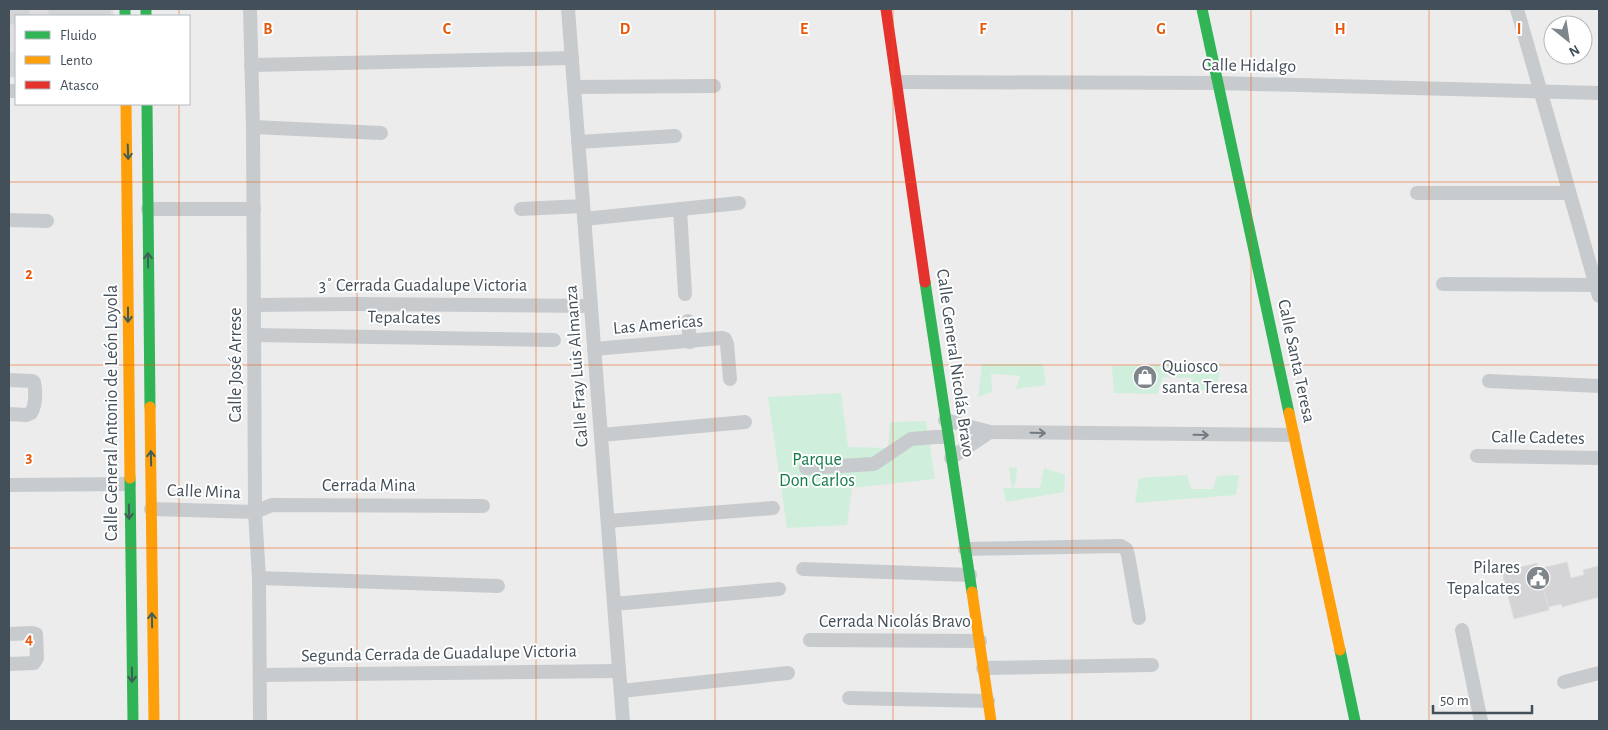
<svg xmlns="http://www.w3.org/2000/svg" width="1608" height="730" font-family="'Alegreya Sans',sans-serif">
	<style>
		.education { fill: #dfddde }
		.green { fill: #cfeedb }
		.building { fill: #d4d4d7; stroke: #dededf }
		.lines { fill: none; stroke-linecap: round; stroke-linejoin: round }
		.street { stroke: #c8cbcd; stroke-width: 14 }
		.fast { stroke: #30b455; stroke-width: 11 }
		.slow { stroke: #ff9f0a; stroke-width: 11 }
		.jam { stroke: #e5322d; stroke-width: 11 }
		.oneway { stroke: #405e58 }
		.oneway2 { stroke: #727a82 }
		.grid { fill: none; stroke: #e8590c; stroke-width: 1; stroke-opacity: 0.55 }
		.labels { text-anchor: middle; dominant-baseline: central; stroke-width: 4; stroke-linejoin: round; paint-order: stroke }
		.street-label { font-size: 18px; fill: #434f59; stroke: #fff }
		.poi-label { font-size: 18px; fill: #434f59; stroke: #fff; text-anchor: start }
		.park-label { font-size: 18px; fill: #137b48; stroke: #fff }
		.grid-label { font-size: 16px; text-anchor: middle; font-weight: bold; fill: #e8590c; stroke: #fff; stroke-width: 4; stroke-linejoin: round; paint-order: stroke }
	</style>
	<rect width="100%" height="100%" fill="#edecec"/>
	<polygon class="education" points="9,9 113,9 114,16 16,16 16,75 9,76"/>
	<g class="green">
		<polygon points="1221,363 1217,388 1189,392 1193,378 1163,377 1157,394 1114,393 1112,366"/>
		<polygon points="982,364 1043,364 1046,385 1016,389 1020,376 991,374 992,392 978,397"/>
		<polygon points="841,393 848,447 888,448 890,422 926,421 935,479 852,488 847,525 787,528 768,397"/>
		<polygon points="1009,467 1017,468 1016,481 1013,488 1040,488 1044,468 1065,475 1064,492 1006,502 1003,488 1012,488"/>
		<polygon points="1187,475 1191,489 1213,489 1217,476 1239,475 1236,495 1135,503 1139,478"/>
	</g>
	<g class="building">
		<polygon points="9,9 30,9 30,16 16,16 16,25 9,25"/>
		<rect x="48" y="9" width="63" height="7"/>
		<rect x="9" y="52" width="7" height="25"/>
		<polygon points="1567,562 1571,578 1584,575 1583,570 1599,566 1599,597 1562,607 1561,604 1548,607 1538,569"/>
		<polygon points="1537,563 1549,610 1514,619 1502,572"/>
	</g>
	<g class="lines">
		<g class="street">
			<polyline points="250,9 253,127 255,512 259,578 260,721"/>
			<polyline points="568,9 623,721"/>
			<polyline points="1517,9 1599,296"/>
			<polyline points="251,65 572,58"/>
			<polyline points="897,82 1218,83 1599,93"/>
			<polyline points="574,87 714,86"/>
			<polyline points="9,91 16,91"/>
			<polyline points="253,127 381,133"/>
			<polyline points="578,142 675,136"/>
			<polyline points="1417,193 1569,193"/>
			<polyline points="148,209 254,209"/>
			<polyline points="521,209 583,206"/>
			<polyline points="680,209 685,294"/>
			<polyline points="584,219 739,203"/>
			<polyline points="9,220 47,221"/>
			<polyline points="1443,284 1596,285"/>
			<polyline points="254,305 354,304 591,306"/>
			<polyline points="688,321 690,342"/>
			<polyline points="254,335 554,340"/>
			<polyline points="594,349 722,338 725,339 727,344 730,379"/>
			<path d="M9,380L32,381L34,382C36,391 36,405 31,413L26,415L9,414"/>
			<polyline points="1489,381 1599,386"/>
			<polyline points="945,420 990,432 1293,435"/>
			<polyline points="601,435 745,422"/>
			<polyline points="1477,456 1599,458"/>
			<polyline points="951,458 990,432"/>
			<polyline points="806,468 874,464 911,439 936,437 948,437"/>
			<polyline points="9,485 129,484"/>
			<polyline points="151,509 255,512 272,505 483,506"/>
			<polyline points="608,521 773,508"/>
			<polyline points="965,549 1121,546 1126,549 1128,555 1139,618"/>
			<polyline points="803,569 970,575"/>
			<polyline points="259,578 498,586"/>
			<polyline points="614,604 779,589"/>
			<polyline points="1462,630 1481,721"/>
			<polyline points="9,634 32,633 36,634 37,658 34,663 9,664"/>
			<polyline points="810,640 980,641"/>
			<polyline points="983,668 1152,665"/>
			<polyline points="260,675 619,671"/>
			<polyline points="1564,682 1599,673"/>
			<polyline points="621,691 788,673"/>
			<polyline points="849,698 988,701"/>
		</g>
		<g class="fast">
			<polyline points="125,9 125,16"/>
			<polyline points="146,9 146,16"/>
			<polyline points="1202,9 1289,413"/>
			<polyline points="147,104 150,407"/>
			<polyline points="925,282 972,592"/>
			<polyline points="130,478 133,721"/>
			<polyline points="1340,650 1355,721"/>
		</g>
		<g class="slow">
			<polyline points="126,104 130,478"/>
			<polyline points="150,407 154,721"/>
			<polyline points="1289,413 1340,650"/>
			<polyline points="972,592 991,721"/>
		</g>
		<polyline class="jam" points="886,9 925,282"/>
	</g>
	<defs><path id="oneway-shaft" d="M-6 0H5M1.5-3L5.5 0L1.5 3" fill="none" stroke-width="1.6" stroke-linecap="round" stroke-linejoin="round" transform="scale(1.25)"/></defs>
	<g class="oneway">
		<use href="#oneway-shaft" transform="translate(128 152) rotate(88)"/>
		<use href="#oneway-shaft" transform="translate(148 260) rotate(-91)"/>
		<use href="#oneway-shaft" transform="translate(128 315) rotate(90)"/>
		<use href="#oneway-shaft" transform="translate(151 458) rotate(-91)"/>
		<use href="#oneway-shaft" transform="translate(129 512) rotate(89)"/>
		<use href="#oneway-shaft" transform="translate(152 620) rotate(-91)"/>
		<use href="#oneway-shaft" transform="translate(132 675) rotate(89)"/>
	</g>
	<g class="oneway2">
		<use href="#oneway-shaft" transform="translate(1038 433) rotate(1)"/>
		<use href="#oneway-shaft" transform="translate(1201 435) rotate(1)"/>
	</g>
	<path class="grid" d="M179,9V16M357,9V721M536,9V721M715,9V721M893,9V721M1072,9V721M1251,9V721M1429,9V721M179,104V721M9,182H1599M9,365H1599M9,548H1599"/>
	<defs>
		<g id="shop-disc" transform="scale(1.25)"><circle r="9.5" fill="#7e868c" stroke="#fff"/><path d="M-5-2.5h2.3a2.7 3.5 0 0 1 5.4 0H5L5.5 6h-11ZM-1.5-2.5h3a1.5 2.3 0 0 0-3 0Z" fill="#fff"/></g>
		<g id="civic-disc" transform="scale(1.25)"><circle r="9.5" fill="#7e868c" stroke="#fff"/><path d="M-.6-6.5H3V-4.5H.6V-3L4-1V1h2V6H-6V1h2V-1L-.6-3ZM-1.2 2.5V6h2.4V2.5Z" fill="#fff"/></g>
	</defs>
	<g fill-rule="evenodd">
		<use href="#shop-disc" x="1145" y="377"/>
		<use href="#civic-disc" x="1538" y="578"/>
	</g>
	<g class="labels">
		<g class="street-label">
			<text transform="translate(1249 66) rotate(1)">Calle Hidalgo</text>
			<text x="423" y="286">3˚ Cerrada Guadalupe Victoria</text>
			<text transform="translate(404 318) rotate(1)">Tepalcates</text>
			<text transform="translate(658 325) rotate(-5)">Las Americas</text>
			<text transform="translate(1296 361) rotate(78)">Calle Santa Teresa</text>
			<text transform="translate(955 363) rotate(82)">Calle General Nicolás Bravo</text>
			<text transform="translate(236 365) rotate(-90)">Calle José Arrese</text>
			<text transform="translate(577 366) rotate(-94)">Calle Fray Luis Almanza</text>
			<text transform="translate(112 413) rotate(-90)">Calle General Antonio de León Loyola</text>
			<text transform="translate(1538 438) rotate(1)">Calle Cadetes</text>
			<text x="369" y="486">Cerrada Mina</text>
			<text transform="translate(204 492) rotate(2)">Calle Mina</text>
			<text x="895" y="622">Cerrada Nicolás Bravo</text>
			<text transform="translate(439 654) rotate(-1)">Segunda Cerrada de Guadalupe Victoria</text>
		</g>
		<g class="poi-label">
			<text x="1162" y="367">Quiosco<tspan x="1162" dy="21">santa Teresa</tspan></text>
			<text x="1520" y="568" text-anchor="end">Pilares<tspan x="1520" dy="21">Tepalcates</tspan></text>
		</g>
		<g class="park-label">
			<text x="817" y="460">Parque<tspan x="817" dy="21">Don Carlos</tspan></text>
		</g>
	</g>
	<g class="grid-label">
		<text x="268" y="34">B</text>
		<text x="447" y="34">C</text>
		<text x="625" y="34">D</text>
		<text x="804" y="34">E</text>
		<text x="983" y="34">F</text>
		<text x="1161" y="34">G</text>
		<text x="1340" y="34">H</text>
		<text x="1519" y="34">I</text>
		<text x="29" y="279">2</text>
		<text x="29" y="462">3</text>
		<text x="29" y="644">4</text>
	</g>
	<rect width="1608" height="730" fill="none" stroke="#434f59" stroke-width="20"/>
	<rect x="15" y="15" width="175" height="90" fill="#ffffff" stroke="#b4b9bd"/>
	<rect x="25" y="31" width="25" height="8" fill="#30b455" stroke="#b4b9bd"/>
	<text x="60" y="40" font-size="15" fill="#434f59">Fluido</text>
	<rect x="25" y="56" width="25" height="8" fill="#ff9f0a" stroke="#b4b9bd"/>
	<text x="60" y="65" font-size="15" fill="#434f59">Lento</text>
	<rect x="25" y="81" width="25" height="8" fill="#e5322d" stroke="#b4b9bd"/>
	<text x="60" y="90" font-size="15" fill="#434f59">Atasco</text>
	<g transform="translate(1568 40) rotate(150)"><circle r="24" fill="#ffffff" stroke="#b4b9bd"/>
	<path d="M0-4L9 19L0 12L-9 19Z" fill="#7e868c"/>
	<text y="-8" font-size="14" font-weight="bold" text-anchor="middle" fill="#434f59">N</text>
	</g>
	<path d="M1433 705v8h99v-8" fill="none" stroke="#434f59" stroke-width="2.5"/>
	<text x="1440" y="705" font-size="15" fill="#434f59" stroke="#ffffff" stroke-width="4" paint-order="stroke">50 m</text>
</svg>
